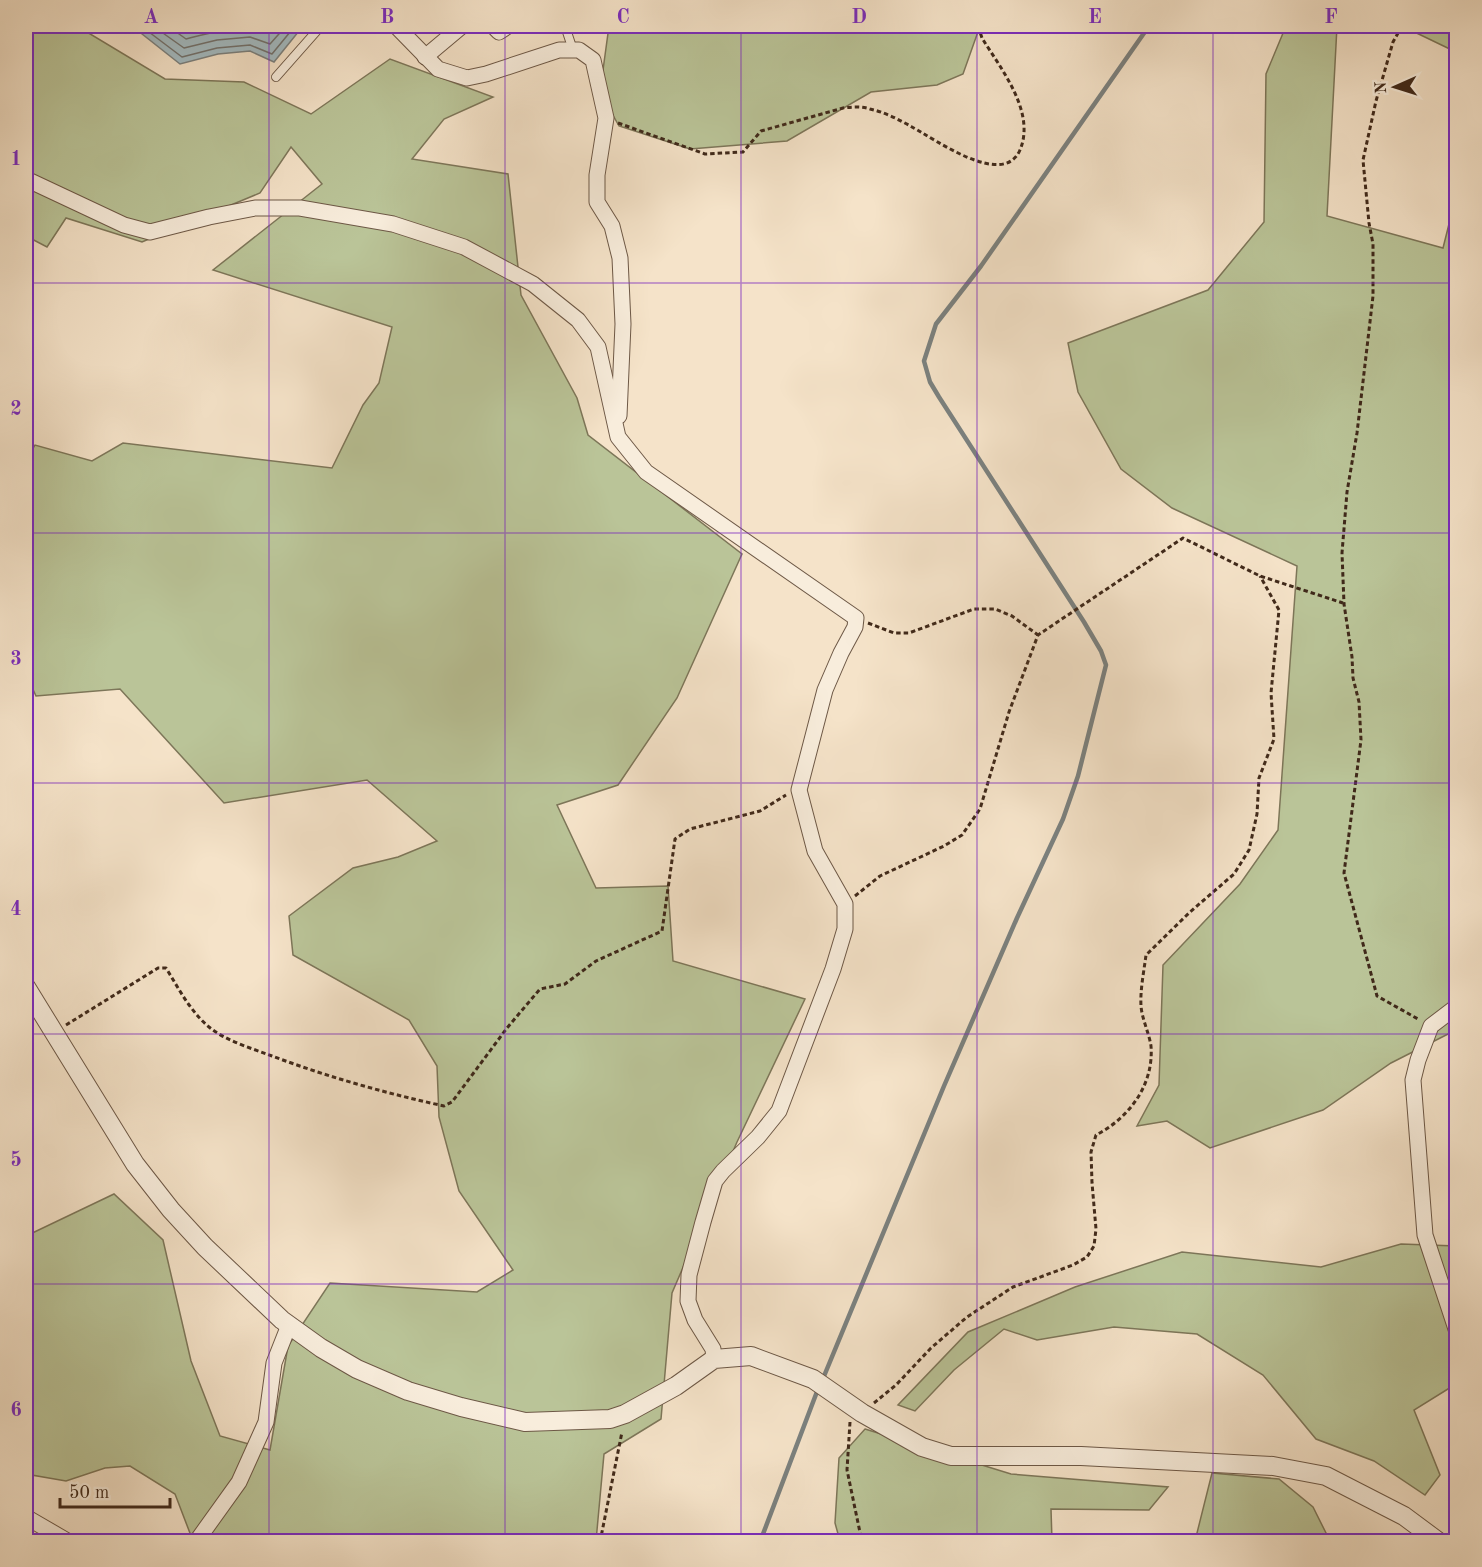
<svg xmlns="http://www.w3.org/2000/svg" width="1482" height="1567" font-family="'Old Standard TT',serif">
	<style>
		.green { fill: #bac498; stroke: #7d7659; stroke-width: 1.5 }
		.water { fill: #a3bbc2; stroke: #7b817f; stroke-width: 1.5 }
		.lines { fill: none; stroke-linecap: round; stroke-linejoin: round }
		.shore { stroke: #72726e; stroke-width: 1.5 }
		.stream { stroke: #7b817f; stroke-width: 4.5 }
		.service-casing { stroke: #6d5846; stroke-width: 10 }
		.minor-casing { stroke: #6d5846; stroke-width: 17 }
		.tertiary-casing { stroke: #6d5846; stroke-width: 20 }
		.path { stroke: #40291a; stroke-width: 3; stroke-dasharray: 4.5 3; stroke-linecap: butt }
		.service { stroke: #f8eddc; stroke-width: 8 }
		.minor { stroke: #f8eddc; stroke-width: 15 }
		.tertiary { stroke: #f8eddc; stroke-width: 18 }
		.grid { fill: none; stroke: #7b2cbf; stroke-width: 1.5; stroke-opacity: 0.55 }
		.neatline { fill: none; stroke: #7b2cbf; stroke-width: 2 }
		.grid-label { font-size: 20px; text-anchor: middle; font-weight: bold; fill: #7b2cbf }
	</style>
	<rect width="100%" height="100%" fill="#f5e3c9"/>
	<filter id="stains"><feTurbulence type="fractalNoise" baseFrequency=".00333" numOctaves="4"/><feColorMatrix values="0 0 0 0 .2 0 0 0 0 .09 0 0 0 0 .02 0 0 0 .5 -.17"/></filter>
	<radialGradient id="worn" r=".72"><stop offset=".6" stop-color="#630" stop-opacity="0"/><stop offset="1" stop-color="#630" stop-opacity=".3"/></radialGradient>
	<g class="green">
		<polygon points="26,26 77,26 165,79 244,82 311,114 390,59 493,97 444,119 412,159 508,174 521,295 577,398 588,435 742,554 677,698 618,785 557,805 596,888 668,886 673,961 805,999 737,1142 672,1293 661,1419 604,1454 596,1541 193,1541 175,1494 130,1466 105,1468 66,1481 26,1474 26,1236 114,1194 163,1240 191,1361 220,1436 270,1450 288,1346 330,1283 477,1292 513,1270 459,1191 439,1117 437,1066 409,1020 293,955 289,916 353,868 398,857 437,841 367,780 224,803 120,689 36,696 26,674 26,459 35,445 92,461 123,443 332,468 363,405 379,383 392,327 213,270 322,184 291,147 260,193 142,242 66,218 47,247 26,236"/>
		<polygon points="609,26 980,26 963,74 937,85 871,92 787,141 690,149 619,126 600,92"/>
		<polygon points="1286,26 1337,26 1327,216 1443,248 1456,196 1456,416 1451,647 1456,668 1456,1030 1391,1063 1323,1110 1210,1148 1167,1121 1137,1126 1159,1085 1163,965 1240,884 1278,830 1297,566 1172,508 1121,469 1078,392 1068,343 1208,290 1264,222 1266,74"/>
		<polygon points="1402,26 1456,26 1456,52"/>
		<polygon points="1401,1244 1456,1246 1456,1384 1414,1410 1440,1475 1425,1495 1374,1461 1316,1439 1263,1375 1197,1334 1114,1327 1037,1340 1004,1329 954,1370 915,1411 898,1405 968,1332 1075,1287 1182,1252 1321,1267"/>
		<polygon points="865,1429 1011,1474 1168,1487 1149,1510 1051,1509 1052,1541 840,1541 835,1523 839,1458"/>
		<polygon points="1212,1473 1279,1479 1313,1507 1330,1541 1195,1541"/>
	</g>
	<polygon class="water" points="132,26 303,26 274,62 250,51 218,54 180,64"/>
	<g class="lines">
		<g class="shore">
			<polyline points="141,26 182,57 217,48 250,45 272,54 295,26"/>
			<polyline points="153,26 184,48 217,40 250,37 270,44 286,26"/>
			<path d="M168,26L186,39C213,32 240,24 267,33L274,26"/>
		</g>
		<g class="stream">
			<polyline points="822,1381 944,1086 1017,918 1063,819 1078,776 1106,665 1101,651 1084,622 939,397 930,382 924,361 936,324 981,266 1149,26"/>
			<polyline points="760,1542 818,1389"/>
		</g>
		<g class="service-casing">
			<g id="service">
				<polyline points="565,26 573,50"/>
				<polyline points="276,77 321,26"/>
			</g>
		</g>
		<g class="minor-casing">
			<g id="minor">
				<polyline points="396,26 438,69 467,78 486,74 559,50 579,50 593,60 606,118 597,175 597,202 612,226 620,258 623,324 619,416"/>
				<polyline points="493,26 499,32 508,26"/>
				<polyline points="425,57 462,26"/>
				<polyline points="26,179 124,225 150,232 209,217 255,208 300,208 393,224 464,247 533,284 578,320 598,347 618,437 646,472 856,618 855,627 841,653 825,690 799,790 815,851 845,904 845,929 833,969 779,1111 758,1137 723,1171 715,1181 703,1222 689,1275 688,1301 695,1320 713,1349 714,1359"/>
				<polyline points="1456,1007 1431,1026 1418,1060 1413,1080 1425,1235 1456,1329"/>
				<polyline points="26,1517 69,1542"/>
				<polyline points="196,1542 239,1482 266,1422 274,1363 289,1325"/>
			</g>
		</g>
		<g class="tertiary-casing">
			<polyline id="tertiary" points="26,987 135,1164 171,1210 205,1247 282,1320 321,1348 357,1369 408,1391 461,1407 525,1422 610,1419 625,1414 676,1386 714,1359 751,1356 813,1379 862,1413 922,1447 951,1456 1081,1456 1273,1466 1326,1476 1404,1516 1439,1542"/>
		</g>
		<g class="path">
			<polyline points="1402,26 1393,42 1376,101 1363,160 1369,223 1373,244 1373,296 1357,433 1347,492 1342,553 1344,604 1352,657 1353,678 1359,702 1361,740 1344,873 1377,996 1418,1019"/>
			<path d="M618,123L705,154L743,152L761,131L843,108C852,107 861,106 870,109C884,112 900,120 912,127C935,139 1003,189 1020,150C1036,112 1001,69 982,38L978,26"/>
			<polyline points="868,623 894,633 909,633 974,609 995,609 1012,616 1038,635"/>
			<polyline points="855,896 880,876 944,846 962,835 980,809 1009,712 1038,635 1183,538 1260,576 1343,603"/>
			<path d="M66,1025L158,968H166C179,989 190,1011 209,1027C226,1041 251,1048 272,1056C328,1077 385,1093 444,1106L452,1102L507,1028L540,989L565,984L596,961L662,931L675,839L690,829L760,811L786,795"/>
			<path d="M874,1403L896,1385L931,1348L967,1317L1013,1287L1073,1265L1087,1257L1094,1246L1096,1229L1092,1183L1091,1152L1096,1135C1129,1118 1154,1085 1151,1046C1149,1033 1142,1019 1141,1006C1140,990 1144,971 1146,955L1190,912L1234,874L1249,850L1257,814L1259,778L1274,739L1271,693L1279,610L1260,576"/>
			<polyline points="850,1422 847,1470 862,1542"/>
			<polyline points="600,1542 622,1432"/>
		</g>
		<use href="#service" class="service"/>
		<use href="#minor" class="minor"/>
		<use href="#tertiary" class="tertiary"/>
	</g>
	<path class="grid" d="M269,26V1542M505,26V1542M741,26V1542M977,26V1542M1213,26V1542M26,283H1456M26,533H1456M26,783H1456M26,1034H1456M26,1284H1456"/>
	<rect width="1482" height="1567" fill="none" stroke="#f5e3c9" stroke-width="66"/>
	<g transform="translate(1395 87) rotate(267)" stroke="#f8eddc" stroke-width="4.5" paint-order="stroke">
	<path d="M0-4.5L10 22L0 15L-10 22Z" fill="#40291a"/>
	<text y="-9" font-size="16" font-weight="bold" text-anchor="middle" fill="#40291a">N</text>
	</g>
	<path d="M60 1498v9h110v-9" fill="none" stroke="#40291a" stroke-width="3"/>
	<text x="69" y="1498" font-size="18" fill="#40291a" stroke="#f8eddc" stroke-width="4.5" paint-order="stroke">50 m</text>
	<rect x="33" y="33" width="1416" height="1501" class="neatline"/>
	<g class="grid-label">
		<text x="151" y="23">A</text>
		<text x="387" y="23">B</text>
		<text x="623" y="23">C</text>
		<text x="859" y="23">D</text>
		<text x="1095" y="23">E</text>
		<text x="1331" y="23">F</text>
		<text x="16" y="165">1</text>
		<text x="16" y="415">2</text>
		<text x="16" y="665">3</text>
		<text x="16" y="915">4</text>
		<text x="16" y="1166">5</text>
		<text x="16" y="1416">6</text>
	</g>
	<rect width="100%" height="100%" filter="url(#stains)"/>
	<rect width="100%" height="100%" fill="url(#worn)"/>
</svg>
